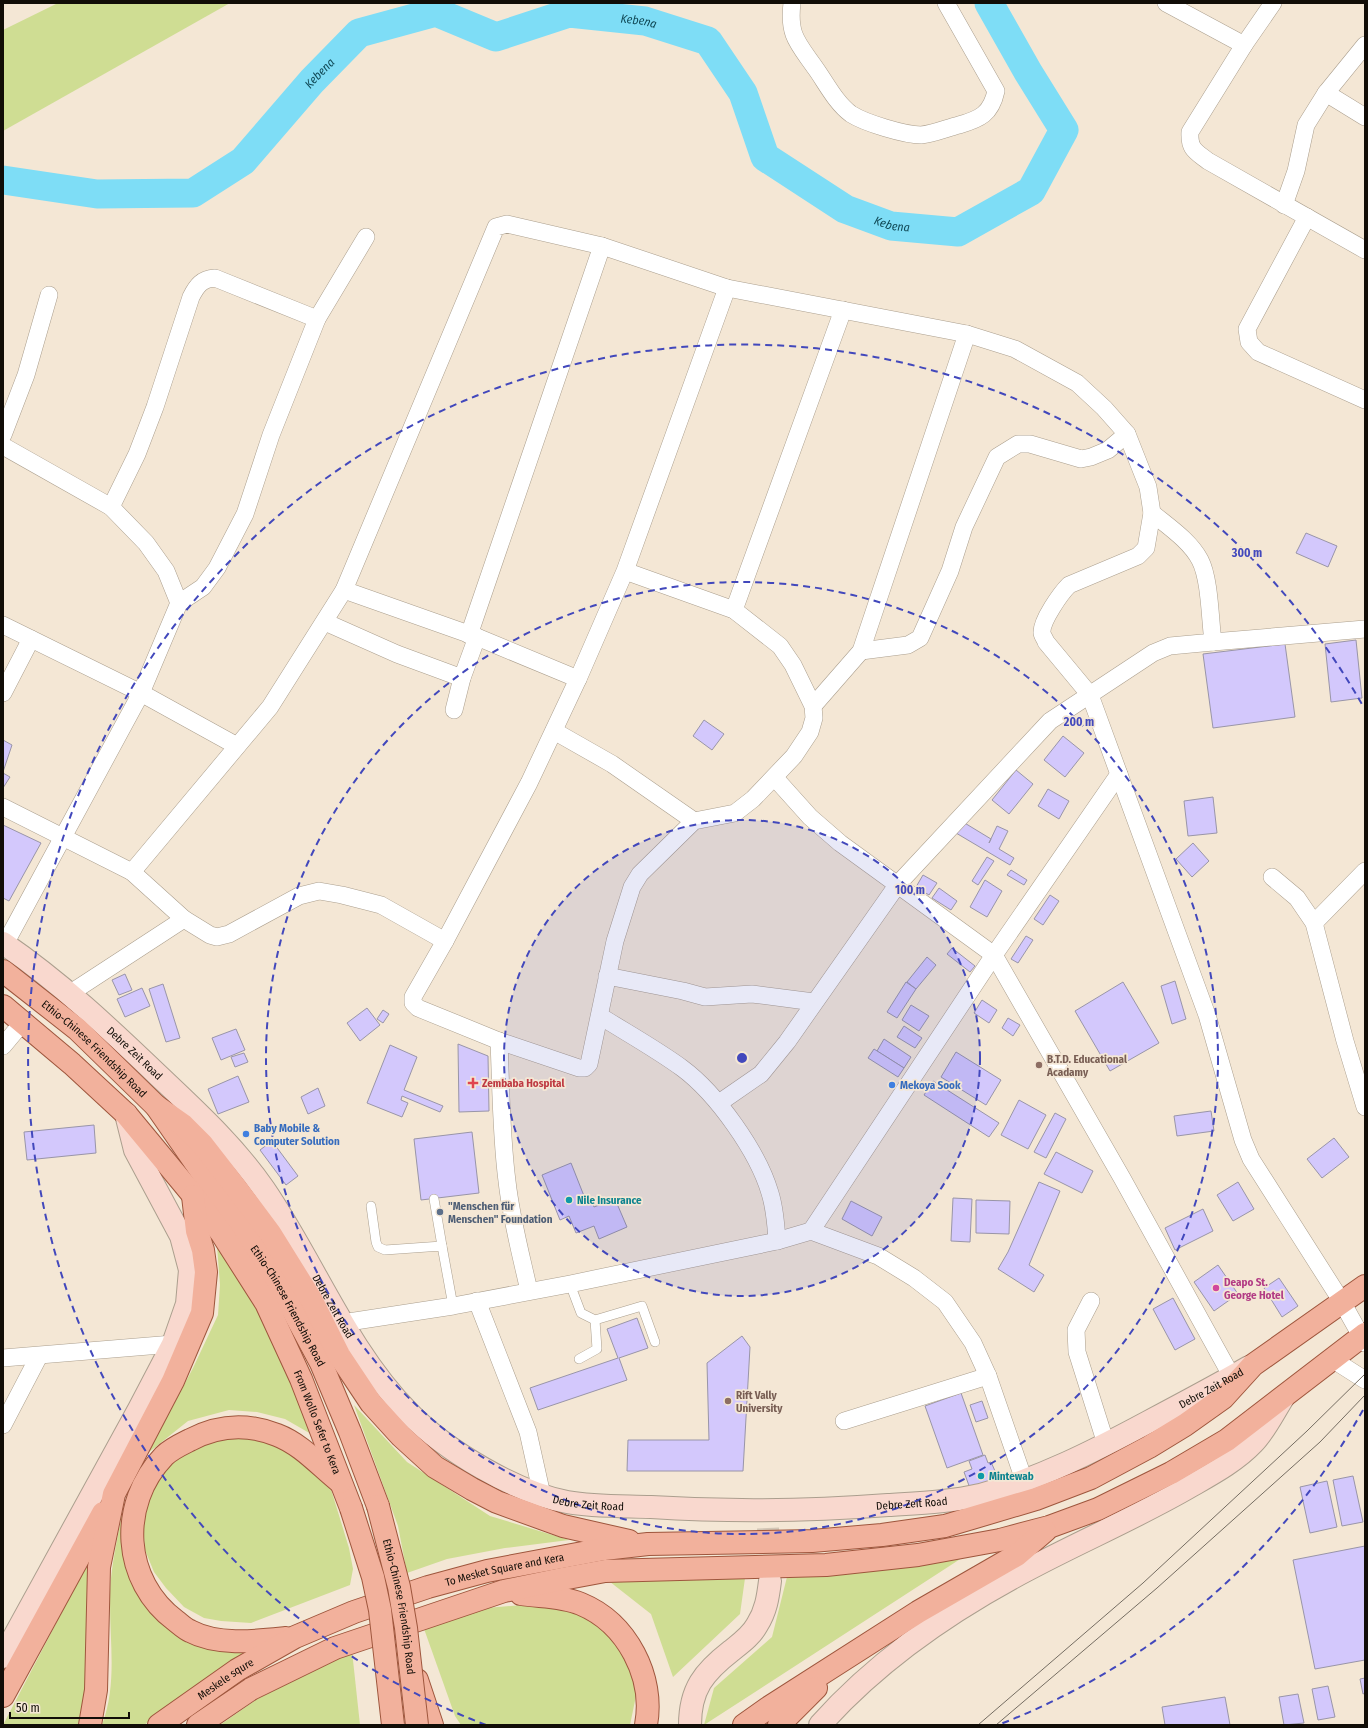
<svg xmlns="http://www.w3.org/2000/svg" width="1368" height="1728" font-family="'Fira Sans Condensed',sans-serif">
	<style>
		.green { fill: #cfdd93 }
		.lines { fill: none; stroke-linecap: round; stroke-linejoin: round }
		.river { stroke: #7eddf6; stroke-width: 29 }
		.building { fill: #d3c8fc; stroke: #9995a8 }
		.secondary-tunnel { stroke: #d2c6b6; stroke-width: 22; stroke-dasharray: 22 11; stroke-linecap: butt }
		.service-casing { stroke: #ab9f8e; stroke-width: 10 }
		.minor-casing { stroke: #ab9f8e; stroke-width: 18 }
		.secondary-casing { stroke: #ab9f8e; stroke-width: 24 }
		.primary-casing { stroke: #9e563d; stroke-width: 24 }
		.service { stroke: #fff; stroke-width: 9 }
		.minor { stroke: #fff; stroke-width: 17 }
		.secondary { stroke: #f9d8ce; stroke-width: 22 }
		.primary { stroke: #f2b19c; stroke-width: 22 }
		.tram { stroke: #756d62; stroke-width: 1 }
		.primary-bridge-casing { stroke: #9e563d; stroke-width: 24; stroke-linecap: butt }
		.primary-bridge { stroke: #f2b19c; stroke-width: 22 }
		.ring { fill: none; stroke: #4248bc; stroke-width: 2; stroke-dasharray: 7 5 }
		.education-dot { fill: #8d6e63; stroke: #f4e7d5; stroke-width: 1.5 }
		.health-dot { fill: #e0444e; stroke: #f4e7d5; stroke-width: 1.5 }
		.shop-dot { fill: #3f7fe0; stroke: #f4e7d5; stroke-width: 1.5 }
		.culture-dot { fill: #0f9aa8; stroke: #f4e7d5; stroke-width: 1.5 }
		.service-dot { fill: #5c6f8a; stroke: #f4e7d5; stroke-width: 1.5 }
		.hotel-dot { fill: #d1479c; stroke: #f4e7d5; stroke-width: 1.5 }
		.labels { text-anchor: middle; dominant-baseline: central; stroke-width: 3.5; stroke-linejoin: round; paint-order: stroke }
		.street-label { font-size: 11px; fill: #110d07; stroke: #f4e7d5 }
		.education-label { font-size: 11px; font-weight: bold; fill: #785e54; stroke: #f4e7d5; text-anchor: start }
		.health-label { font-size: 11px; font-weight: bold; fill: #be3a42; stroke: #f4e7d5; text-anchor: start }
		.shop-label { font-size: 11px; font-weight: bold; fill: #366cbe; stroke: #f4e7d5; text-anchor: start }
		.culture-label { font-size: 11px; font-weight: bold; fill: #0d838f; stroke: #f4e7d5; text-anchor: start }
		.service-label { font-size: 11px; font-weight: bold; fill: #4e5e75; stroke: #f4e7d5; text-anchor: start }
		.hotel-label { font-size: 11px; font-weight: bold; fill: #b23c85; stroke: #f4e7d5; text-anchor: start }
		.water-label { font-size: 12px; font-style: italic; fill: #114a57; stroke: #f4e7d5 }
		.centre { fill: #4248bc; stroke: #f4e7d5; stroke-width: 2 }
		.ring-label { font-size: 12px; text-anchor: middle; font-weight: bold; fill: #4248bc; stroke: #f4e7d5; stroke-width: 3.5; stroke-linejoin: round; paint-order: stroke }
	</style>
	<rect width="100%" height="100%" fill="#f4e7d5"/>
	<g class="green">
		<polygon points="58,3 230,3 3,131 3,30"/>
		<polygon points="216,1233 243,1276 318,1438 285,1419 257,1412 229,1410 188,1421 148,1453 193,1368 218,1315 220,1285"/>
		<polygon points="354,1405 407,1462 490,1516 569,1540 505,1548 447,1559 407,1573 398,1526"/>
		<polygon points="261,1432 297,1448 330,1486 349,1548 353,1569 350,1585 251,1623 221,1621 204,1618 184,1607 166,1588 154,1572 145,1550 143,1521 150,1492 167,1467 192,1447 213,1437"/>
		<path d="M122,1513L129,1557L148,1603L251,1649L144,1725H102C117,1685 110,1645 110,1604C109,1573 117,1543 122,1513Z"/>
		<polygon points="97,1545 89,1689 78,1725 3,1725"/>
		<polygon points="968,1554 704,1725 714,1688 772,1637 788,1573"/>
		<polygon points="746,1571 740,1614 673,1677 651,1614 600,1574"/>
		<polygon points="545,1603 586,1612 620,1640 637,1691 630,1725 461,1725 455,1716 423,1626 486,1608"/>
		<polygon points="352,1651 360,1725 220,1725 257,1699"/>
	</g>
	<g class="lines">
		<path class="river" id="s1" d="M3,180L97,194L193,193L243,161L312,81L359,33L436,12L496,37L569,13L645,21L708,41L743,93L765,157L845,209L891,226L958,232L1031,191L1064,130L1028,72L989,3"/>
	</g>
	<g class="building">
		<polygon points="1306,533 1337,546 1328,567 1296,553"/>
		<polygon points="1356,640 1362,698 1331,702 1325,644"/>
		<polygon points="1285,644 1295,717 1213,728 1203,654"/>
		<polygon points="704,720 724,734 712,750 693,736"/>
		<polygon points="1063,736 1084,753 1065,777 1044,760"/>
		<polygon points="3,740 12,745 3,772"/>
		<polygon points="1016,770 1033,784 1009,814 992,800"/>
		<polygon points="3,773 10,777 3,788"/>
		<polygon points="1048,789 1069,801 1059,819 1038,806"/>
		<polygon points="1213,797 1217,833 1188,836 1184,801"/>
		<polygon points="963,822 991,839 989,843 997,826 1008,831 999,849 1014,858 1010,865 956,833"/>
		<polygon points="3,825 41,843 9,901 3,898"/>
		<polygon points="1193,843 1209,861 1192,877 1176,859"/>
		<polygon points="987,857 994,861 978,885 972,881"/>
		<polygon points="1011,870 1027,880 1024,885 1007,875"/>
		<polygon points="923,875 937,883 929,895 916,887"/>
		<polygon points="985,880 1002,891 987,917 970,907"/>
		<polygon points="939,888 957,901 951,910 932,898"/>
		<polygon points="1050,895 1059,901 1043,925 1034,919"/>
		<polygon points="1026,936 1033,940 1018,963 1011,959"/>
		<polygon points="952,948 975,966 970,972 947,954"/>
		<polygon points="927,957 936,965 916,989 907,982"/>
		<polygon points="125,974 132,990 119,995 112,980"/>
		<polygon points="1175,981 1186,1019 1172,1024 1161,986"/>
		<polygon points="906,982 916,989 897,1018 887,1012"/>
		<polygon points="1123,982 1159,1043 1110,1071 1075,1011"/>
		<polygon points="163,984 180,1038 166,1042 149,989"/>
		<polygon points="142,988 150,1006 125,1017 117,999"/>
		<polygon points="982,1000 997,1010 989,1023 974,1013"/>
		<polygon points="911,1005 929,1016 919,1031 902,1020"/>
		<polygon points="367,1008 380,1025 360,1041 347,1023"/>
		<polygon points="383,1010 389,1014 383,1023 377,1019"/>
		<polygon points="1008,1018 1020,1025 1013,1036 1002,1028"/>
		<polygon points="904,1026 922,1038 915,1048 897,1037"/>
		<polygon points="236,1029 245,1050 221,1060 212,1038"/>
		<polygon points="884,1039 911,1057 904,1068 877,1051"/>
		<polygon points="458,1044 488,1056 489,1111 459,1112"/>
		<polygon points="390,1045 417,1057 404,1090 443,1106 440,1112 402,1096 401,1100 408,1103 402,1117 367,1103"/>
		<polygon points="874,1049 904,1068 898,1077 868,1058"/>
		<polygon points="956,1052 1001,1080 986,1105 941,1077"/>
		<polygon points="244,1053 248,1062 235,1067 231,1057"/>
		<polygon points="238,1076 249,1102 218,1114 208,1089"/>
		<polygon points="933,1081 999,1123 989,1137 924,1095"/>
		<polygon points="318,1088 325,1106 308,1114 301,1097"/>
		<polygon points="1019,1100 1046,1115 1028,1149 1001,1135"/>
		<polygon points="1211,1111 1214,1131 1177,1136 1174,1116"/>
		<polygon points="1055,1113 1066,1119 1046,1158 1034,1152"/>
		<polygon points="94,1125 96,1153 27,1160 24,1132"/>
		<polygon points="472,1132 479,1193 421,1200 414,1139"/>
		<polygon points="1334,1138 1349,1157 1322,1178 1307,1159"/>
		<polygon points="272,1141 298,1176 286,1185 260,1150"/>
		<polygon points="1056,1152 1093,1171 1082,1193 1044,1174"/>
		<polygon points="571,1163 586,1201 591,1199 594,1207 615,1199 627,1227 599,1239 594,1226 576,1233 569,1216 560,1220 542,1175"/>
		<polygon points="1039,1182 1060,1191 1029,1265 1044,1275 1034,1292 998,1269 1008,1252"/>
		<polygon points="1238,1182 1254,1209 1233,1221 1217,1195"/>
		<polygon points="953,1198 972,1199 970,1242 951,1241"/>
		<polygon points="976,1200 1010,1201 1009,1234 976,1233"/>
		<polygon points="851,1201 882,1217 872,1236 842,1219"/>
		<polygon points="1203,1209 1213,1231 1175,1250 1165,1228"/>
		<polygon points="1218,1265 1238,1294 1214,1311 1194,1282"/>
		<polygon points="1279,1278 1298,1306 1282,1317 1264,1288"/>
		<polygon points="1173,1298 1195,1339 1175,1350 1153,1309"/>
		<polygon points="637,1318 648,1348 619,1358 627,1380 538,1410 530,1388 618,1358 607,1329"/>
		<polygon points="742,1336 750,1347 743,1471 627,1471 628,1440 709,1440 707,1363"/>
		<polygon points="961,1393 983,1455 947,1468 925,1406"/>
		<polygon points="982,1401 988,1418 976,1422 970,1405"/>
		<polygon points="985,1455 988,1463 991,1462 999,1480 971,1491 964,1472 972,1469 969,1461"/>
		<polygon points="1353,1476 1363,1522 1342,1526 1333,1480"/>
		<polygon points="1327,1481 1337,1527 1310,1533 1300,1487"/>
		<polygon points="1365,1546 1365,1660 1315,1669 1293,1560"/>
		<polygon points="1365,1678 1365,1693 1363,1694 1360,1679"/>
		<polygon points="1328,1686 1335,1717 1318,1720 1312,1689"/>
		<polygon points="1298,1694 1304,1723 1284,1725 1279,1697"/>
		<polygon points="1225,1697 1230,1725 1165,1725 1162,1707"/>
	</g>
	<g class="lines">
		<polyline class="secondary-tunnel" points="768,1528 770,1581"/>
		<g class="service-casing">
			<g id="service">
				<polyline points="434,1199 442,1246"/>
				<polyline points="371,1206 376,1242 378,1247 385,1250 442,1246 453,1306"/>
				<polyline points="570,1284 581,1313 595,1320"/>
				<polyline points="579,1359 597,1349 595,1320 642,1306 655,1342"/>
			</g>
		</g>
		<g class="minor-casing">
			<g id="minor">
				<path d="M792,3C788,36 798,43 816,69C826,83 836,103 851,114C865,123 905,135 921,135C933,134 947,128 959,125C980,119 991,114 996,91L946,3"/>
				<polyline points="1166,3 1244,45"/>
				<path d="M1273,3L1244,45L1190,132C1189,149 1195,151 1208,161L1365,250"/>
				<polyline points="1326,93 1365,117"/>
				<polyline points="1284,205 1296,171 1306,125 1326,93 1365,45"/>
				<polyline points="1307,217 1247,329 1249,342 1258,352 1365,400"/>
				<polyline points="3,435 26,375 49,295"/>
				<polyline points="3,446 111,507 146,543 166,571 179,603"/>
				<path d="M111,507L137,454L155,407L191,297C197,285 202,279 215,278L317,319"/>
				<path d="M1152,513L1146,548L1138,556L1069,585C1061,593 1041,621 1042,633C1042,635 1045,639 1046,642L1090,695L1207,1015L1243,1140L1251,1159L1342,1302L1365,1343"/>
				<polyline points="625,571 734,610 780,646 793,665 813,706 814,718 810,732 794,756 753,799 735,813 694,821 640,874 632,887 615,941 589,1064 585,1068 579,1068 499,1041 418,1008 413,1003 413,997 445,941 529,783 578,679 625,571 727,288"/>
				<polyline points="344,590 477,637 578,679"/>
				<polyline points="734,610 843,310"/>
				<polyline points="325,622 397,654 462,678 477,637"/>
				<polyline points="3,625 141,693 237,746"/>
				<polyline points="469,635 602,246"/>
				<polyline points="1213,642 1365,629"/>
				<polyline points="861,651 908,645 920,638 950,571 964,527 997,457 1018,444 1030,444 1081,459 1091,457 1108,450 1127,434"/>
				<polyline points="3,693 31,639"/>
				<polyline points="813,706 861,651 967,334"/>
				<polyline points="454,710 462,678"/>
				<polyline points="554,731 612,764 694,821"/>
				<polyline points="775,778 810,817 840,843 994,955 1122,1178 1232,1377"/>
				<polyline points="3,807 132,872 184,919 210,935 217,937 229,934 299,896 319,891 342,895 381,905 445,941"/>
				<path d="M132,872L270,707L344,590L496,227L507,224L602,246L727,288L967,334L1015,349L1077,383L1104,408L1127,434L1148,487L1152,513C1169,527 1190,541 1200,560C1210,579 1210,620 1213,642L1170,646L1153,653L1050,721L898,884L787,1042L761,1074L719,1103"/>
				<polyline points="1272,877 1297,898 1314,923 1345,1041 1365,1107"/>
				<polyline points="1314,923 1365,871"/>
				<polyline points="5,944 141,693 179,603 203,587 217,568 245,514 271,435 317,319 366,237"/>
				<polyline points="607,976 683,991 705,997 752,994 814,1002"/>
				<polyline points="69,994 184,919"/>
				<path d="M600,1016C627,1033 656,1049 682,1068C717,1094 758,1152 770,1193C775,1209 776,1224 777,1241"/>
				<path d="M499,1041C501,1088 501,1135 507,1181C511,1218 521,1255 529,1291"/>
				<polyline points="3,1046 23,1022"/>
				<polyline points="811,1231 994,955 1119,774"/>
				<polyline points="477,1301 528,1432 542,1495"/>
				<polyline points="1091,1301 1076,1330 1077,1352 1106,1444"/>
				<polyline points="342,1323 453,1306 570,1284 777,1241 811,1231 878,1256 914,1278 945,1302 973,1343 988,1376 1024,1480"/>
				<polyline points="3,1358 173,1344"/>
				<polyline points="1332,1359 1365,1380"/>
				<polyline points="844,1421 988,1376"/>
				<polyline points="3,1425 39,1356"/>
			</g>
		</g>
		<g class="secondary-casing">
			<g id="secondary">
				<path id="s2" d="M3,943C60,982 110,1029 160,1077C197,1112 235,1147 264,1189C314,1262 346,1349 409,1413C446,1451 515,1492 567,1502C594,1507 624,1506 651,1507C731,1512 809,1511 888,1505C919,1503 950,1502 980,1495C1039,1479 1094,1451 1148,1422C1182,1404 1216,1386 1249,1367"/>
				<polyline points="3,1657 139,1409 173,1344 187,1304 190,1270 181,1236 135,1150 126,1114"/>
				<path d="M690,1725C690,1689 704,1672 731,1651C741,1643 751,1636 757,1625C766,1611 768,1597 770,1581"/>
				<path d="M820,1725C877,1661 951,1610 1027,1570C1081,1541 1138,1517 1191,1486C1212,1474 1236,1461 1253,1443C1265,1431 1274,1412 1283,1398"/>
			</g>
		</g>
		<g class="primary-casing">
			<g id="primary">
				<path id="s3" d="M3,971L77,1029L156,1106L276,1279L321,1363L350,1432L378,1506"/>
				<path id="s4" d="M3,1006L72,1064L126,1114L193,1195L222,1234L266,1303L301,1379L351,1508"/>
				<polyline points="156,1106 183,1125 202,1144 237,1189 270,1233 311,1299 339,1355 371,1403 401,1436 435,1467 472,1489 497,1502 563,1526 629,1541"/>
				<path d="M521,1594C541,1597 562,1596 581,1604C627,1623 655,1677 646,1725"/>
				<path d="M286,1638C257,1641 218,1646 190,1631C185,1629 180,1624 176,1621C122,1581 118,1504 164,1456C171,1449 182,1444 190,1440C218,1425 247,1423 277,1435C301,1444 320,1466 340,1482"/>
				<polyline points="417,1680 432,1725"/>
				<polyline points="3,1696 103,1513"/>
				<polyline points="90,1725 96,1690 99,1567 114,1494 173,1381 202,1313 206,1272 203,1250 197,1231 193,1196"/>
				<path id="s5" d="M159,1725L237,1670L295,1637L354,1612L428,1587L487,1571L604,1549L648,1544L812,1541L882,1535L945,1526L1036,1499L1091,1478L1149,1447L1185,1425L1223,1398L1253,1365L1365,1286"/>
				<polyline points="198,1725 251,1689 335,1648 504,1591 562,1579 605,1571 826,1565 918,1555 1000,1540 1049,1527 1098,1509 1171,1473 1227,1440 1365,1334"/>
				<polyline points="744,1725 768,1708 918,1612 1017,1555 1045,1531"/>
				<polyline points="779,1725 816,1688"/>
			</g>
		</g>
		<use href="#service" class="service"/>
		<use href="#minor" class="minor"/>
		<use href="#secondary" class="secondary"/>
		<use href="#primary" class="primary"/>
		<g class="tram">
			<polyline points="978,1725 1143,1583 1307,1431 1365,1374"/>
			<polyline points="996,1725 1157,1588 1320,1442 1365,1395"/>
		</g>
		<g class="primary-bridge-casing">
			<g id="primary-bridge">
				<path id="s6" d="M378,1506L399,1587L406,1628L417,1725"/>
				<polyline points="351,1508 373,1577 380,1610 393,1725"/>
			</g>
		</g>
		<use href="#primary-bridge" class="primary-bridge"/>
	</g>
	<circle cx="742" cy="1058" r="238" fill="#4248bc" fill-opacity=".12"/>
	<g class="ring">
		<circle cx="742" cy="1058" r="238"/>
		<circle cx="742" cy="1058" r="476"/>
		<path d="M1363 1410A714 714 0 0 1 998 1725M486 1725A714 714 0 1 1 1363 706"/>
	</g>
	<g class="education-dot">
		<circle cx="1039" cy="1065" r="4"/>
		<circle cx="728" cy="1401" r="4"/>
	</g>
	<path class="health-dot" d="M471 1077h4v4h4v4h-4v4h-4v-4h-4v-4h4z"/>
	<g class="shop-dot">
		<circle cx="892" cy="1085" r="4"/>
		<circle cx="246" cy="1134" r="4"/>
	</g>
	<g class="culture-dot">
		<circle cx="569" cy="1200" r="4"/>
		<circle cx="981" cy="1476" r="4"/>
	</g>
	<circle class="service-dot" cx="440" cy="1212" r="4"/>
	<circle class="hotel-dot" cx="1216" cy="1288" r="4"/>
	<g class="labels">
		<g class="street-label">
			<text stroke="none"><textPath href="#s3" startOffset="120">Ethio-Chinese Friendship Road</textPath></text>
			<text stroke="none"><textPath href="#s2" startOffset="172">Debre Zeit Road</textPath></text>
			<text stroke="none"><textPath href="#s3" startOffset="444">Ethio-Chinese Friendship Road</textPath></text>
			<text stroke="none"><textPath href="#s2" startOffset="496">Debre Zeit Road</textPath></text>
			<text stroke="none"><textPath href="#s2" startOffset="1480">Debre Zeit Road</textPath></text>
			<text stroke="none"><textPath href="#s4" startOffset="529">From Wollo Sefer to Kera</textPath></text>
			<text stroke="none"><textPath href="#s2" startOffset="832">Debre Zeit Road</textPath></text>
			<text stroke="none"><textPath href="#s2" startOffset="1156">Debre Zeit Road</textPath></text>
			<text stroke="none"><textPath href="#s5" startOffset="383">To Mesket Square and Kera</textPath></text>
			<text stroke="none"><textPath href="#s6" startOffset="103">Ethio-Chinese Friendship Road</textPath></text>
			<text stroke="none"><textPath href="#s5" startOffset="81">Meskele squre</textPath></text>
		</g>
		<g class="education-label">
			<text x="1047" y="1059">B.T.D. Educational<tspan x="1047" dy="13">Acadamy</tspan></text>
			<text x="736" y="1395">Rift Vally<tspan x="736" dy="13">University</tspan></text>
		</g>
		<g class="health-label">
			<text x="482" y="1083">Zembaba Hospital</text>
		</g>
		<g class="shop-label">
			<text x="900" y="1085">Mekoya Sook</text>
			<text x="254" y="1128">Baby Mobile &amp;<tspan x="254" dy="13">Computer Solution</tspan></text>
		</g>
		<g class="culture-label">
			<text x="577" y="1200">Nile Insurance</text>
			<text x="989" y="1476">Mintewab</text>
		</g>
		<g class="service-label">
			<text x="448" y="1206">"Menschen für<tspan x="448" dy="13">Menschen" Foundation</tspan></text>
		</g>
		<g class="hotel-label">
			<text x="1224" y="1282">Deapo St.<tspan x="1224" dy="13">George Hotel</tspan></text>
		</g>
		<g class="water-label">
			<text stroke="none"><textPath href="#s1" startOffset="715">Kebena</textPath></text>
			<text stroke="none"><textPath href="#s1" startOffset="367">Kebena</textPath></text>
			<text stroke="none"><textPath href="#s1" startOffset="1063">Kebena</textPath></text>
		</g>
	</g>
	<circle cx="742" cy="1058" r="6" class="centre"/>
	<g class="ring-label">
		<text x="1247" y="557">300 m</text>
		<text x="1079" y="726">200 m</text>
		<text x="910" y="894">100 m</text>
	</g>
	<rect width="1368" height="1728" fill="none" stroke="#110d07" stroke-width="8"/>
	<path d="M10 1712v6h119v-6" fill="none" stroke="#110d07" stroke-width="2"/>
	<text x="16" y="1712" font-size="12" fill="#110d07" stroke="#f4e7d5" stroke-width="3" paint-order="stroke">50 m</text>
</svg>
